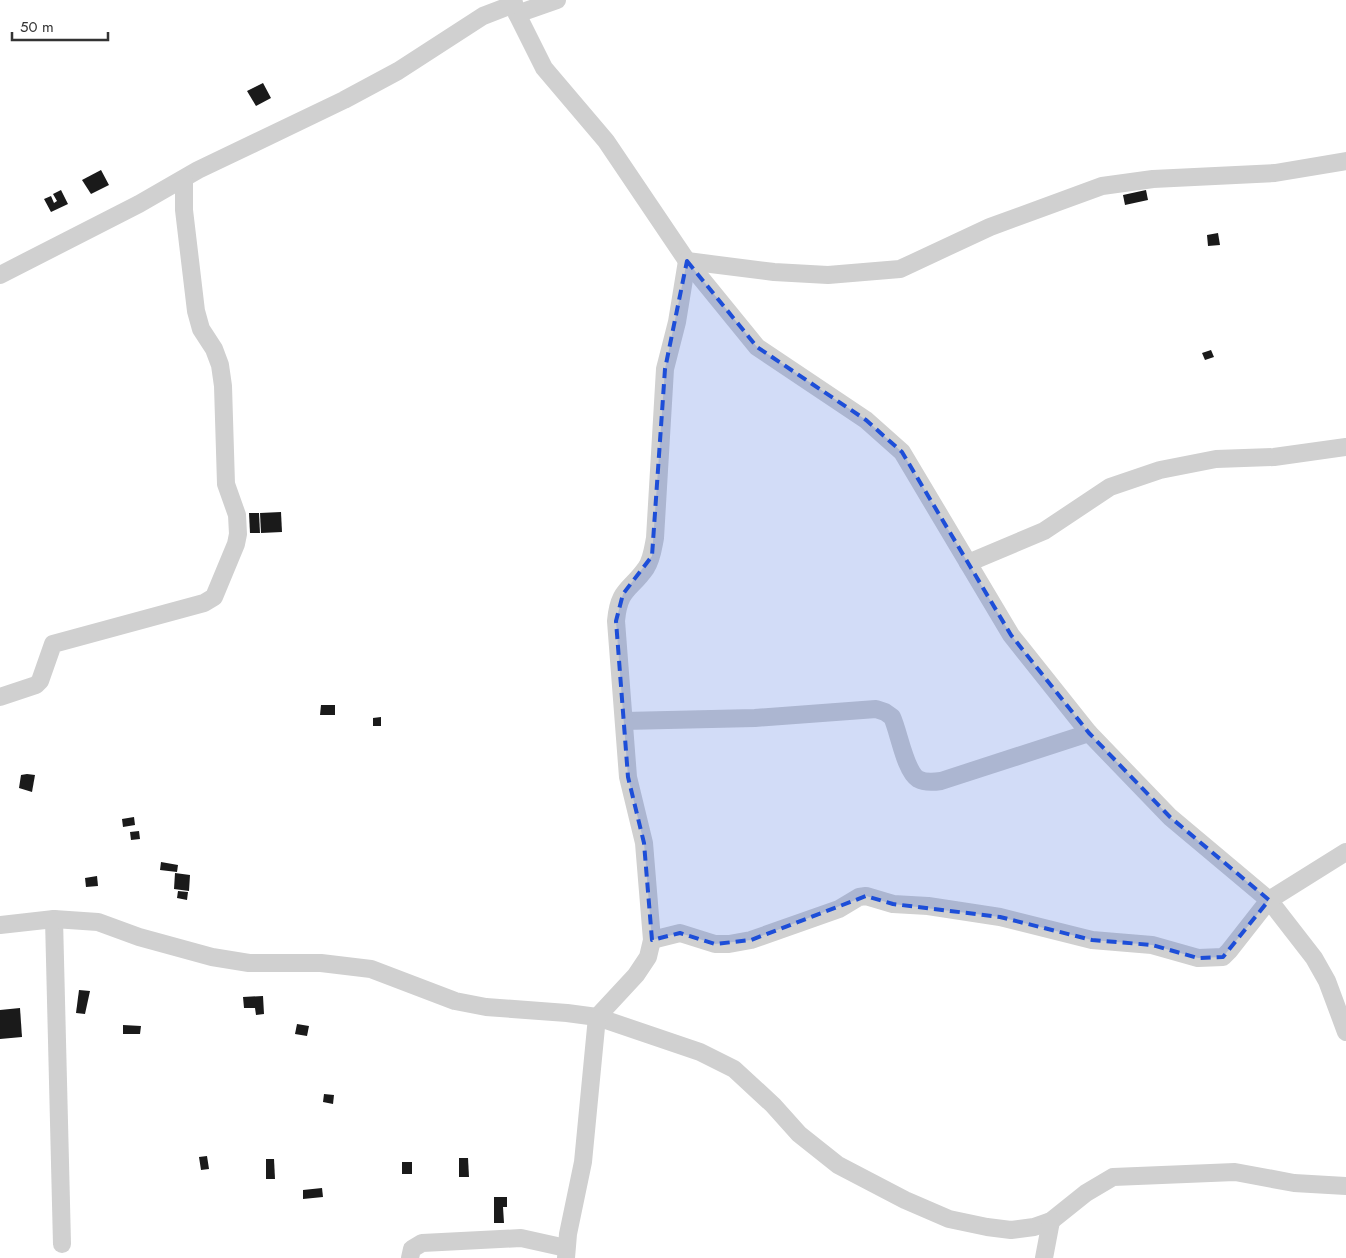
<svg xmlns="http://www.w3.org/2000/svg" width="1346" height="1258" font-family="Jost,sans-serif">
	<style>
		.building { fill: #1a1a1a }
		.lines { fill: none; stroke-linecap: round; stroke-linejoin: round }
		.minor { stroke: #d0d0d0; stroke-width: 18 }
		.marked { fill: #1d4ed8; fill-opacity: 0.2; stroke: #1d4ed8; stroke-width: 4; stroke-dasharray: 10 6; stroke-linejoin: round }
	</style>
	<rect width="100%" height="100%" fill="#fff"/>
	<g class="building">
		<polygon points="263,83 271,98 256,106 247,91"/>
		<polygon points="101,170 109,185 91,194 82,180"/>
		<polygon points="61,190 68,204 51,212 44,199 51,196 54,203 57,201 53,194"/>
		<polygon points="1146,190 1148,200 1125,205 1123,195"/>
		<polygon points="1218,233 1220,245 1208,246 1207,235"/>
		<polygon points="1211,350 1214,357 1205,360 1202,353"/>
		<polygon points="281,512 282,532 261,533 260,513"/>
		<polygon points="249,513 259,513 260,533 250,533"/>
		<polygon points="321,705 335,705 335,715 320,715"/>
		<polygon points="381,717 381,726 373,726 373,718"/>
		<polygon points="27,774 35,775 32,792 19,788 21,775"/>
		<polygon points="134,817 135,825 123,827 122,819"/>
		<polygon points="139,831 140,839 131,840 130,832"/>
		<polygon points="161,862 178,865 177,872 160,870"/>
		<polygon points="175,873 190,875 189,891 174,889"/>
		<polygon points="97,876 98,886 86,887 85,878"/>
		<polygon points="178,891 188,892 187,900 177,898"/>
		<polygon points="79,990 90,991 85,1014 76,1013"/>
		<polygon points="263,996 264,1014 256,1015 255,1008 244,1008 243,997"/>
		<polygon points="20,1008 22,1037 0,1039 0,1010"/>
		<polygon points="297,1024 309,1026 307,1036 295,1034"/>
		<polygon points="123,1025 141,1026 140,1034 123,1034"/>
		<polygon points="324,1094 334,1095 333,1104 323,1102"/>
		<polygon points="207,1156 209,1169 201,1170 199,1157"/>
		<polygon points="459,1158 468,1158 469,1177 459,1177"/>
		<polygon points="266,1159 274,1159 275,1179 266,1179"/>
		<rect x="402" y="1162" width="10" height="12"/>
		<polygon points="322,1188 323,1197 303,1199 303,1190"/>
		<polygon points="494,1197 507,1197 507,1207 503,1207 504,1223 494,1223"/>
	</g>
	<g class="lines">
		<g class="minor">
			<polyline points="513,0 517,14 544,68 606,141 687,261 757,347 866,420 902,452 1011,635 1089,733 1170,817 1269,900 1314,958 1327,981 1346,1032"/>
			<polyline points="517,14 557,0"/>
			<polyline points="0,275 139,204 198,170 344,100 398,71 483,16 514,4"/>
			<polyline points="968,563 1044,531 1110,487 1160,470 1216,459 1274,457 1346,447"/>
			<polyline points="0,697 36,685 40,681 53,644 204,603 214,597 236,544 238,534 237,515 226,484 223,386 220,365 214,349 201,329 196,311 184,210 184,179"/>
			<path d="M624,721L755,718L876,709L885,712L892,717C899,732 905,771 918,779C925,783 934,782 941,781L1089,733"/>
			<polyline points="54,919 62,1244"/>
			<polyline points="0,925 54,919 98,922 139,937 212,957 249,963 321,963 371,969 455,1001 486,1007 567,1013 597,1017 700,1052 734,1069 773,1105 799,1134 838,1165 905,1200 949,1219 987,1227 1011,1230 1034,1227 1051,1221 1086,1193 1113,1177 1235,1172 1294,1183 1346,1186"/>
			<polyline points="652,940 680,933 715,944 729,944 751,940 839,909 859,897 866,896 893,904 928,906 1000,917 1092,940 1152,945 1198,958 1223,957 1229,951 1269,900 1346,852"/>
			<polyline points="410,1258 412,1249 422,1243 521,1238 566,1248"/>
			<path d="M566,1258L568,1234L583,1162L597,1017L636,975L648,957L652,940L644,843L628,777L616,621C619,588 630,591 646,568C652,559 653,548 655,538L665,369L677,322L687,261L774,272L828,275L900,269L990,227L1102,186L1153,179L1275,173L1346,161"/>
			<polyline points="1044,1258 1051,1221"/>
		</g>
	</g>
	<path class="marked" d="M687,261L757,347L866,420L902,452L1011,635L1089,733L1170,817L1269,900L1223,957L1198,958L1152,945L1092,940L1000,917L893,904L866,896L751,940L715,944L680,933L652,940L644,843L628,777L616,621L623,594L652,556L665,369Z"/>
	<path d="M12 32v8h96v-8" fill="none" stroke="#333333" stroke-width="2.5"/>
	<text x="20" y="32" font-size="15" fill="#333333" stroke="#ffffff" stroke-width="4" paint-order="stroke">50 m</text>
</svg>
